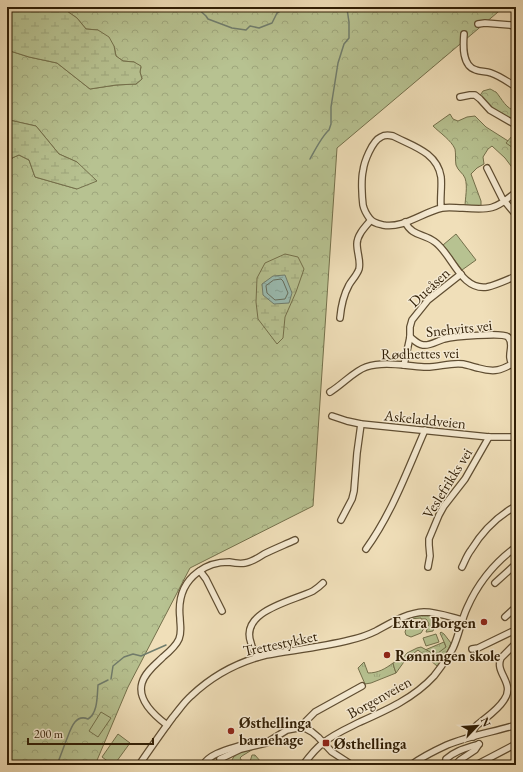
<svg xmlns="http://www.w3.org/2000/svg" width="523" height="772" font-family="'EB Garamond',serif">
	<style>
		.grass { fill: url(#grass-tufts); stroke: #74704b }
		.forest { fill: url(#forest-crowns); stroke: #74704b }
		.wetland { fill: url(#wetland-marsh); stroke: #74704b }
		.garden { fill: url(#garden-dots); stroke: #74704b }
		.pitch { fill: #b7c291; stroke: #74704b }
		.water { fill: url(#water-ripples); stroke: #707d6d }
		.lines { fill: none; stroke-linecap: round; stroke-linejoin: round }
		.shore { stroke: #656d5c; stroke-width: 1 }
		.stream { stroke: #707d6d; stroke-width: 1.5 }
		.minor-casing { stroke: #604e32; stroke-width: 8 }
		.minor { stroke: #f5ead2; stroke-width: 5.5 }
		.poi-dot { fill: #8f2418; stroke: #f5ead2; stroke-width: 1.5 }
		.labels { text-anchor: middle; dominant-baseline: central; stroke-width: 3; stroke-linejoin: round; paint-order: stroke }
		.street-label { font-size: 15px; fill: #301e05; stroke: #f5ead2 }
		.poi-label { font-size: 15px; font-weight: bold; fill: #301e05; stroke: #f5ead2; text-anchor: start }
	</style>
	<defs>
		<pattern id="grass-tufts" width="24" height="20" patternUnits="userSpaceOnUse"><rect width="24" height="20" fill="#b7c291"/><path d="M3 7l-1-3M5 7V3M7 7l1-3M15 17l-1-3M17 17v-4M19 17l1-3" fill="none" stroke="#9ea67c"/></pattern>
		<pattern id="forest-crowns" width="20" height="18" patternUnits="userSpaceOnUse"><rect width="20" height="18" fill="#b7c291"/><path d="M2 6a3 3 0 1 1 6 0M12 15a3 3 0 1 1 6 0" fill="none" stroke="#9ea67c"/></pattern>
		<pattern id="wetland-marsh" width="20" height="14" patternUnits="userSpaceOnUse"><rect width="20" height="14" fill="#b7c291"/><path d="M1 5h8M5 5V1M11 12h8M15 12V8" fill="none" stroke="#9ea67c"/></pattern>
		<pattern id="garden-dots" width="8" height="8" patternUnits="userSpaceOnUse"><rect width="8" height="8" fill="#b7c291"/><path d="M2 2h.1M6 6h.1" fill="none" stroke="#9ea67c" stroke-width="1.8" stroke-linecap="round"/></pattern>
		<pattern id="water-ripples" width="26" height="14" patternUnits="userSpaceOnUse"><rect width="26" height="14" fill="#9abcb2"/><path d="M2 4q2-2 4 0t4 0M15 11q2-2 4 0t4 0" fill="none" stroke="#85a198"/></pattern>
	</defs>
	<rect width="100%" height="100%" fill="#f0dfb9"/>
	<filter id="stains"><feTurbulence type="fractalNoise" baseFrequency=".005" numOctaves="4"/><feColorMatrix values="0 0 0 0 .2 0 0 0 0 .09 0 0 0 0 .02 0 0 0 .5 -.17"/></filter>
	<radialGradient id="worn" r=".72"><stop offset=".6" stop-color="#630" stop-opacity="0"/><stop offset="1" stop-color="#630" stop-opacity=".3"/></radialGradient>
	<g class="grass">
		<polygon points="426,614 437,618 433,618 431,627 434,628 433,631 427,632 426,632 429,624 428,622 426,619 421,619 421,618 409,619 409,622 407,623 408,617"/>
		<polygon points="421,621 425,622 426,625 421,633 411,637 406,635 405,632 407,626 421,625"/>
		<path d="M444,642L446,647C438,656 435,655 425,650Z"/>
		<path d="M364,662L368,673C378,673 385,669 393,663L394,667L396,673L371,683L365,684L358,668Z"/>
		<polygon points="255,748 242,756 240,758 242,761 240,765 237,764 236,765 229,765 236,753 256,748"/>
		<polygon points="252,755 255,755 261,762 264,762 263,765 249,765"/>
	</g>
	<g class="forest">
		<polygon points="61,7 340,7 345,10 352,9 355,12 361,7 504,7 337,148 313,506 190,568 128,687 95,765 7,765 7,538 9,539 12,536 7,528 7,168 12,158 19,155 29,160 35,177 77,189 77,162 59,154 36,126 9,120 7,122 7,50 29,57 57,63 90,89 116,85 136,84 142,79 140,72 141,67 134,62 123,61 116,56 114,46 98,30 86,29 77,18"/>
		<path d="M490,89C491,89 495,92 496,92C502,99 506,109 516,111V123L498,114L479,97L483,91Z"/>
		<path d="M450,114L453,119L458,121L467,117L475,116L486,127L516,146V171L514,170L505,158L492,146L488,149L483,157L484,164L477,168L471,174L481,201V208L465,207C465,198 468,187 465,178C463,173 458,171 456,165C455,160 456,154 455,149C451,140 440,133 433,126Z"/>
		<polygon points="441,632 444,634 451,643 445,657 437,666 418,650 406,659 396,673 394,667 393,663 403,658 407,653 417,648 421,647 434,654 438,653 446,647 445,644 440,633"/>
	</g>
	<g class="wetland">
		<polygon points="7,7 61,7 77,18 86,29 98,30 109,37 114,46 116,56 123,61 134,62 141,66 140,72 142,79 136,84 116,85 90,89 57,63 29,57 7,50"/>
		<polygon points="9,120 36,126 59,154 77,162 97,181 77,189 35,177 29,160 19,155 12,158 7,168 7,122"/>
		<polygon points="285,254 298,257 304,269 296,292 285,317 283,338 277,344 258,319 256,302 257,278 265,263"/>
	</g>
	<polygon class="garden" points="512,136 516,139 516,150 506,143"/>
	<g class="pitch">
		<polygon points="456,234 476,260 462,270 443,245"/>
		<polygon points="436,634 439,642 426,646 423,638"/>
		<polygon points="101,712 111,718 98,737 89,731"/>
		<polygon points="118,734 130,743 114,765 113,765 102,757"/>
	</g>
	<polygon class="water" points="285,275 292,293 289,303 274,304 263,295 262,284 273,276"/>
	<g class="lines">
		<polygon class="shore" points="274,280 281,279 283,281 288,293 285,299 275,300 267,293 266,286"/>
		<g class="stream">
			<polyline points="196,7 206,16 208,19 232,28 246,30 250,26 259,28 272,23 277,13 285,8 291,7"/>
			<path d="M310,159C315,150 322,136 329,130L331,124V107L338,63L344,44L349,38V22L347,9"/>
			<polyline points="111,679 113,666 124,657 133,654 141,656 166,645"/>
			<polyline points="7,761 15,765"/>
			<path d="M57,765C60,757 63,749 66,741C70,732 74,713 88,719C98,713 97,696 98,685L108,680"/>
		</g>
		<g class="minor-casing">
			<g id="minor">
				<polyline points="478,24 485,23 510,25 514,26 516,29"/>
				<path d="M464,34C463,46 462,66 476,70C481,72 486,71 491,73C500,76 508,82 516,87"/>
				<polyline points="460,97 470,95 475,95 480,99 490,110 516,125"/>
				<polyline points="487,168 502,198 516,215"/>
				<path d="M441,208C440,198 442,187 441,177C437,152 412,146 393,136C389,135 384,135 381,137C372,141 364,162 363,171C361,179 362,197 363,205C364,210 367,215 370,219C373,223 379,224 383,225C403,229 423,212 442,208C449,207 456,208 463,208C490,210 495,210 516,192"/>
				<path d="M405,222C413,237 423,233 435,242C452,254 461,291 487,287C496,285 507,280 516,276"/>
				<path d="M340,318C341,307 343,296 349,285C352,280 357,275 359,269C361,261 357,253 357,244C357,235 365,227 371,220"/>
				<path d="M410,337C414,340 417,344 423,345C430,346 437,341 444,339C453,337 502,332 508,337C514,343 509,351 510,358C510,360 511,362 512,364"/>
				<polyline points="404,365 410,337 410,327 412,320 428,300 461,274"/>
				<path d="M330,392C342,385 354,371 366,367C385,361 404,366 424,367C437,368 450,362 463,364C468,365 474,367 478,368C496,373 501,370 516,362"/>
				<polyline points="332,416 347,421 361,424 489,437 516,437"/>
				<polyline points="341,520 352,499 354,491 357,453 361,424"/>
				<path d="M366,549C392,513 407,471 425,430"/>
				<polyline points="428,567 430,556 429,545 429,539 439,515 444,506 465,479 489,437"/>
				<path d="M462,567C465,561 467,555 471,550C482,532 498,516 516,506"/>
				<polyline points="200,571 206,579 222,611"/>
				<polyline points="495,583 516,564"/>
				<polyline points="505,617 516,607"/>
				<polyline points="472,649 478,648 511,632 516,631"/>
				<path d="M258,657C255,653 252,648 251,643C239,611 293,601 313,591C316,589 320,586 323,583"/>
				<path d="M167,725C155,716 137,700 142,683C145,672 156,664 163,657C169,652 176,646 179,639C182,632 180,625 180,618C178,600 183,583 198,572C207,565 218,562 229,562C234,563 240,564 245,563C251,562 258,558 264,554C274,549 284,545 295,540"/>
				<polyline points="303,727 306,721 315,712 362,686"/>
				<path d="M473,737V731L476,726C485,718 497,711 504,700C516,683 494,673 501,658L516,643"/>
				<polyline points="220,759 241,749 266,743 287,730 303,727 312,732 318,737 332,752 352,765"/>
				<path d="M139,765C150,749 161,733 173,717C179,710 184,702 191,696C212,676 238,662 266,655C294,650 322,647 350,640C359,638 368,635 376,631C391,623 406,613 424,612C437,612 450,617 462,620"/>
				<path d="M203,765C210,753 230,749 242,745"/>
				<path d="M303,765C309,757 315,749 323,743C334,734 348,728 360,722C387,710 414,698 434,676C441,667 448,658 453,648C459,635 461,621 467,608C478,583 494,563 516,547"/>
				<path d="M411,765C422,757 434,751 447,745C469,736 493,732 516,725"/>
				<path d="M440,765L446,762V759C456,750 467,748 479,744"/>
				<polyline points="455,765 460,760 475,750 479,744"/>
				<polyline points="476,765 516,744"/>
			</g>
		</g>
		<use href="#minor" class="minor"/>
	</g>
	<g class="poi-dot">
		<circle cx="484" cy="622" r="4"/>
		<circle cx="387" cy="655" r="4"/>
		<circle cx="231" cy="731" r="4"/>
		<rect x="322" y="739" width="8" height="8" rx="2"/>
	</g>
	<g class="labels">
		<g class="street-label">
			<text transform="translate(429 287) rotate(-43)">Dueåsen</text>
			<text transform="translate(459 328) rotate(-6)">Snehvits vei</text>
			<text transform="translate(420 353) rotate(-1)">Rødhettes vei</text>
			<text transform="translate(425 419) rotate(6)">Askeladdveien</text>
			<text transform="translate(447 483) rotate(-58)">Veslefrikks vei</text>
			<text transform="translate(280 643) rotate(-12)">Trettestykket</text>
			<text transform="translate(379 697) rotate(-29)">Borgenveien</text>
		</g>
		<g class="poi-label">
			<text x="476" y="622" text-anchor="end">Extra Borgen</text>
			<text x="395" y="655">Rønningen skole</text>
			<text x="239" y="722">Østhellinga<tspan x="239" dy="17">barnehage</tspan></text>
			<text x="334" y="743">Østhellinga</text>
		</g>
	</g>
	<rect width="523" height="772" fill="none" stroke="#f0dfb9" stroke-width="24"/>
	<rect x="8" y="8" width="507" height="756" fill="none" stroke="#301e05" stroke-width="2"/>
	<rect x="12" y="12" width="499" height="748" fill="none" stroke="#301e05"/>
	<g transform="translate(477 726) rotate(65)" stroke="#f5ead2" stroke-width="3" paint-order="stroke">
	<path d="M0-3L7 15L0 10L-7 15Z" fill="#301e05"/>
	<text y="-6" font-size="11" font-weight="bold" text-anchor="middle" fill="#301e05">N</text>
	</g>
	<path d="M28 738v6h125v-6" fill="none" stroke="#301e05" stroke-width="2"/>
	<text x="34" y="738" font-size="12" fill="#301e05" stroke="#f5ead2" stroke-width="3" paint-order="stroke">200 m</text>
	<rect width="100%" height="100%" filter="url(#stains)"/>
	<rect width="100%" height="100%" fill="url(#worn)"/>
</svg>
